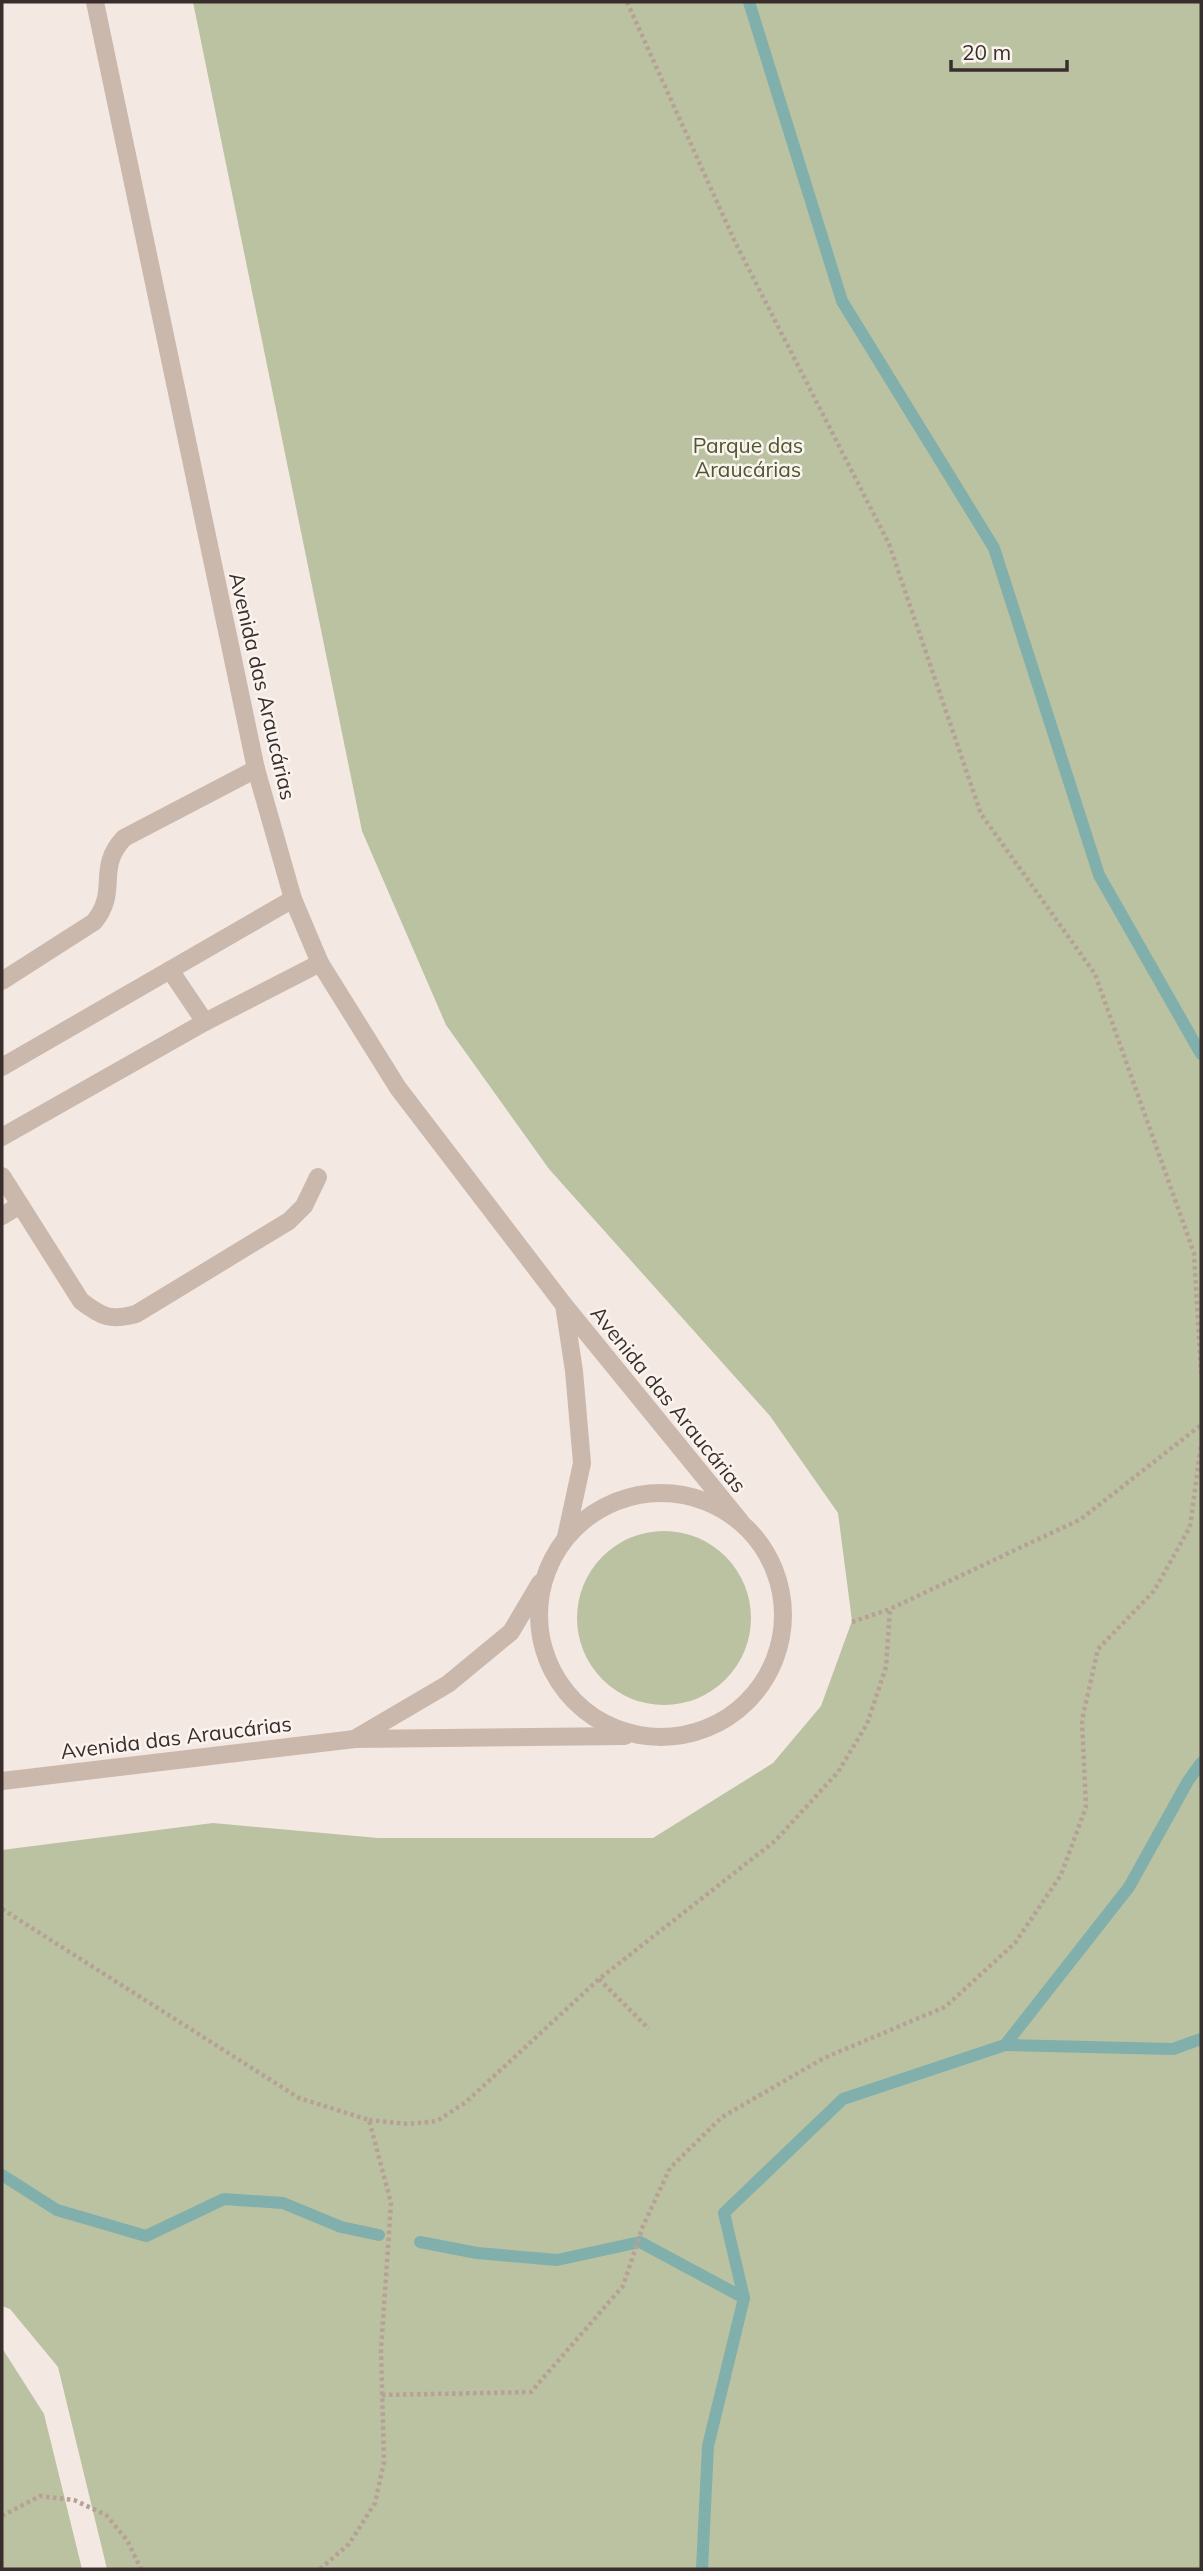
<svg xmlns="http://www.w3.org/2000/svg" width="1203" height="2571" font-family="Mulish,sans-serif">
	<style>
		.green { fill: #bbc2a1 }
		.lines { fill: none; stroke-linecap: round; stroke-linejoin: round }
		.stream { stroke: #81afac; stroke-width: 12 }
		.path { stroke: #b7a197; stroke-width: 4.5; stroke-dasharray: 3.5 3.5; stroke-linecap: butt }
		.minor { stroke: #cbb8ad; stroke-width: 18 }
		.labels { text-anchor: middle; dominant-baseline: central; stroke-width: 5; stroke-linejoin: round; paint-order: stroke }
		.park-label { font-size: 21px; fill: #4e5830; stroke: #faf3ee }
		.street-label { font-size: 21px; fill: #3a2e2c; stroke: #faf3ee }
	</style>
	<rect width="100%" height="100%" fill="#f3e9e2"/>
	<g class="green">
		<polygon points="193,2 1201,2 1201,2569 107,2569 58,2367 10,2309 2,2306 2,1850 213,1823 378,1838 653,1838 773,1763 821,1706 852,1621 838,1513 770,1416 549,1169 446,1025 362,831"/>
		<circle cx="664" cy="1618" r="87"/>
		<polygon points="2,2348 44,2414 82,2569 2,2569"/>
	</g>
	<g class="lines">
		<g class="stream">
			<polyline points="749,2 842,301 994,548 1099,875 1201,1054"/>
			<polyline points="1005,2045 1173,2049 1201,2039"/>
			<polyline points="2,2175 57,2210 146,2236 224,2199 283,2203 341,2227 379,2235"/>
			<polyline points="420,2242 477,2253 557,2260 640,2242 744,2298"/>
			<polyline points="702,2569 708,2446 744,2298 724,2213 843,2099 1005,2045 1129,1887 1188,1781 1201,1763"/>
		</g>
		<g class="path">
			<polyline points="627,2 735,242 889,544 981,814 1095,974 1194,1253 1201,1373"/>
			<polyline points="852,1622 890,1609 1081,1519 1201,1425"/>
			<polyline points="2,1909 299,2098 369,2120 391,2203 381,2350 384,2462 375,2503 349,2544 320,2569"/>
			<polyline points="599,1979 649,2029"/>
			<polyline points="369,2120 408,2124 437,2121 466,2102 599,1979 775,1841 838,1772 867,1724 886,1667 890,1609"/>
			<polyline points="382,2395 531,2392 623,2286 643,2226 670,2168 722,2117 824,2058 945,2007 1015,1943 1061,1875 1086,1807 1082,1720 1098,1649 1154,1591 1190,1527 1201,1445"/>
			<polyline points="2,2516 40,2496 74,2500 106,2515 127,2540 141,2569"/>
		</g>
		<g class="minor">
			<polyline points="95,2 256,769 293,899 320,963 398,1088 564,1305 740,1521"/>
			<polyline points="170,970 205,1022"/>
			<path d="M2,981L94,922C120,890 95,869 124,838L256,769"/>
			<polyline points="2,1067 293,899"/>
			<polyline points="2,1137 205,1022 320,963"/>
			<path d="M2,1176L81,1301C102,1317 110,1321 136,1314L289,1221L304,1206L318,1177"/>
			<polyline points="2,1216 20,1205"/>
			<polyline points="564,1305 574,1371 582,1463 566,1537"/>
			<circle cx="661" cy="1615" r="122"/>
			<polyline points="356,1738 448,1684 511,1632 540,1583"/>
			<polyline points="2,1781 355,1739 625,1736"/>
		</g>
	</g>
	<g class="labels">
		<g class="park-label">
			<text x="748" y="445">Parque das<tspan x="748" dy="24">Araucárias</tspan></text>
		</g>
		<g class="street-label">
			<text transform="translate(263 686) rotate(77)">Avenida das Araucárias</text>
			<text transform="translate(669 1399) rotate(51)">Avenida das Araucárias</text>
			<text transform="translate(176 1737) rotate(-7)">Avenida das Araucárias</text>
		</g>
	</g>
	<rect width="1203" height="2571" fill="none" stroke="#3a2e2c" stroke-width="7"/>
	<path d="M951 60v10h116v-10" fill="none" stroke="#3a2e2c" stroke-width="3.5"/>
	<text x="962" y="60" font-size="21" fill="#3a2e2c" stroke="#faf3ee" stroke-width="5" paint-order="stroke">20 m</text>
</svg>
